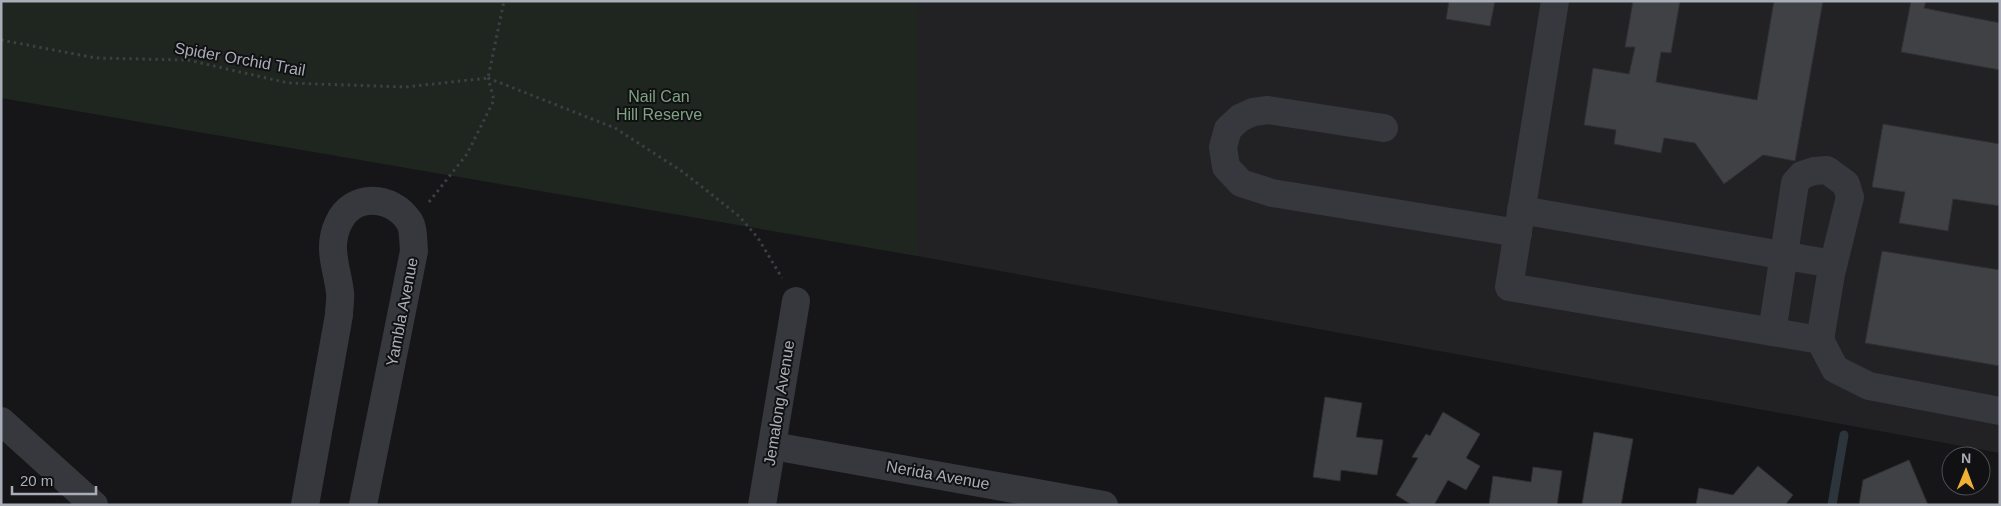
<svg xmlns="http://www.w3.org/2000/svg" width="2001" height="506" font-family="Helvetica,sans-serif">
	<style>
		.built { fill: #222225 }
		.green { fill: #1e261f }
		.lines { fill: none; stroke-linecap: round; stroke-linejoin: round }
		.stream { stroke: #2c353c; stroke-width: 9 }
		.building { fill: #404145; stroke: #303034 }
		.path { stroke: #3d3f44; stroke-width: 3; stroke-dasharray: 2.5 4; stroke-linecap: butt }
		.minor { stroke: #37383d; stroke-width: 28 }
		.labels { text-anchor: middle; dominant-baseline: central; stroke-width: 4; stroke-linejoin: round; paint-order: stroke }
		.street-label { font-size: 16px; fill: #a8adb8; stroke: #111113 }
		.park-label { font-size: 16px; fill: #7fa381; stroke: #111113 }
	</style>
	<rect width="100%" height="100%" fill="#161618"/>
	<polygon class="built" points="917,1 2000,1 2000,453 917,256"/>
	<polygon class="green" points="1,1 917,1 917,256 1,98"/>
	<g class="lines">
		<polyline class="stream" points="1832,505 1844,435"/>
	</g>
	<g class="building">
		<polygon points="1449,1 1495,1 1490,26 1446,19"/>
		<polygon points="1633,1 1680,1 1671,53 1661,52 1656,82 1757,100 1774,1 1823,1 1795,161 1763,155 1724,184 1695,143 1664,138 1661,153 1614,144 1616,130 1584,125 1593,68 1629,74 1635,47 1625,47"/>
		<polygon points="1911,1 1926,1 1924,8 2000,23 2000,70 1901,52"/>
		<polygon points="1883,124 2000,144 2000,206 1953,199 1948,231 1899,223 1905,192 1872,187"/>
		<polygon points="1882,251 2000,270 2000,366 1865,343"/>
		<polygon points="1325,397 1362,403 1356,437 1383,440 1377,475 1341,470 1340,481 1313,477"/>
		<polygon points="1443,412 1480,434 1466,458 1480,466 1466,490 1448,480 1434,505 1412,505 1396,495 1418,458 1412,457 1426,434 1430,436"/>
		<polygon points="1594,432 1633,439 1621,505 1582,505"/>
		<polygon points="1909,460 1928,505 1859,505 1863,480"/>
		<polygon points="1758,466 1793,495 1785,505 1696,505 1699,488 1733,495"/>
		<polygon points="1533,467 1562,471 1557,505 1489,505 1493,476 1531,482"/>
	</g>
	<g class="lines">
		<g class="path">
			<polyline points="1,40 96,58 188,60 288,83 406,87 488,78 504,1"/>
			<polyline points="488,78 615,128 683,172 739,216 758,238 782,278"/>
			<polyline points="429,202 467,154 494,100 488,78"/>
		</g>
		<g class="minor">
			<polyline points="1555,1 1509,287 1820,340 1835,369 1869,386 2000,411"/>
			<polyline points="1384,128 1268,110 1253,112 1240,118 1228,129 1223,147 1226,167 1241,183 1272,193 1518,233"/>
			<polyline points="1521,210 1833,264"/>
			<polyline points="1772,332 1795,183 1802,175 1814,171 1827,170 1846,184 1850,197 1831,274 1820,340"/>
			<polyline points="1,421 94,505"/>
			<polyline points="773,446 1104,505"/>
			<path d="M305,505L339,315C339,307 341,299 340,292C337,268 327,248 338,224C352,192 392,195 409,221C414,228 413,243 414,251L363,505"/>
			<polyline points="762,505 796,301"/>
		</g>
	</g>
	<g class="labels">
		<g class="street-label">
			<text transform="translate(240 59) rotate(10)">Spider Orchid Trail</text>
			<text transform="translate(402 312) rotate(-79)">Yambla Avenue</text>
			<text transform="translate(779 403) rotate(-81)">Jemalong Avenue</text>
			<text transform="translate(938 475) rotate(10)">Nerida Avenue</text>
		</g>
		<g class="park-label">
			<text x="659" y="96">Nail Can<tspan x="659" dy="18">Hill Reserve</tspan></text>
		</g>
	</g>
	<rect width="2001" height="506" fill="none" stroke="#a8adb8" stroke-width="5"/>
	<g transform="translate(1966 471) rotate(1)"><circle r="24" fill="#111113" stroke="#4d4f55"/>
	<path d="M0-4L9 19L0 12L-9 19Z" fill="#f2b134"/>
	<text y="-8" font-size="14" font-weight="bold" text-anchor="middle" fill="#a8adb8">N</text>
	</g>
	<path d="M12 486v8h84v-8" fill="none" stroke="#a8adb8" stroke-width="2.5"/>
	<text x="20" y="486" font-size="15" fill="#a8adb8" stroke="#111113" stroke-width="4" paint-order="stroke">20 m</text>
</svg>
